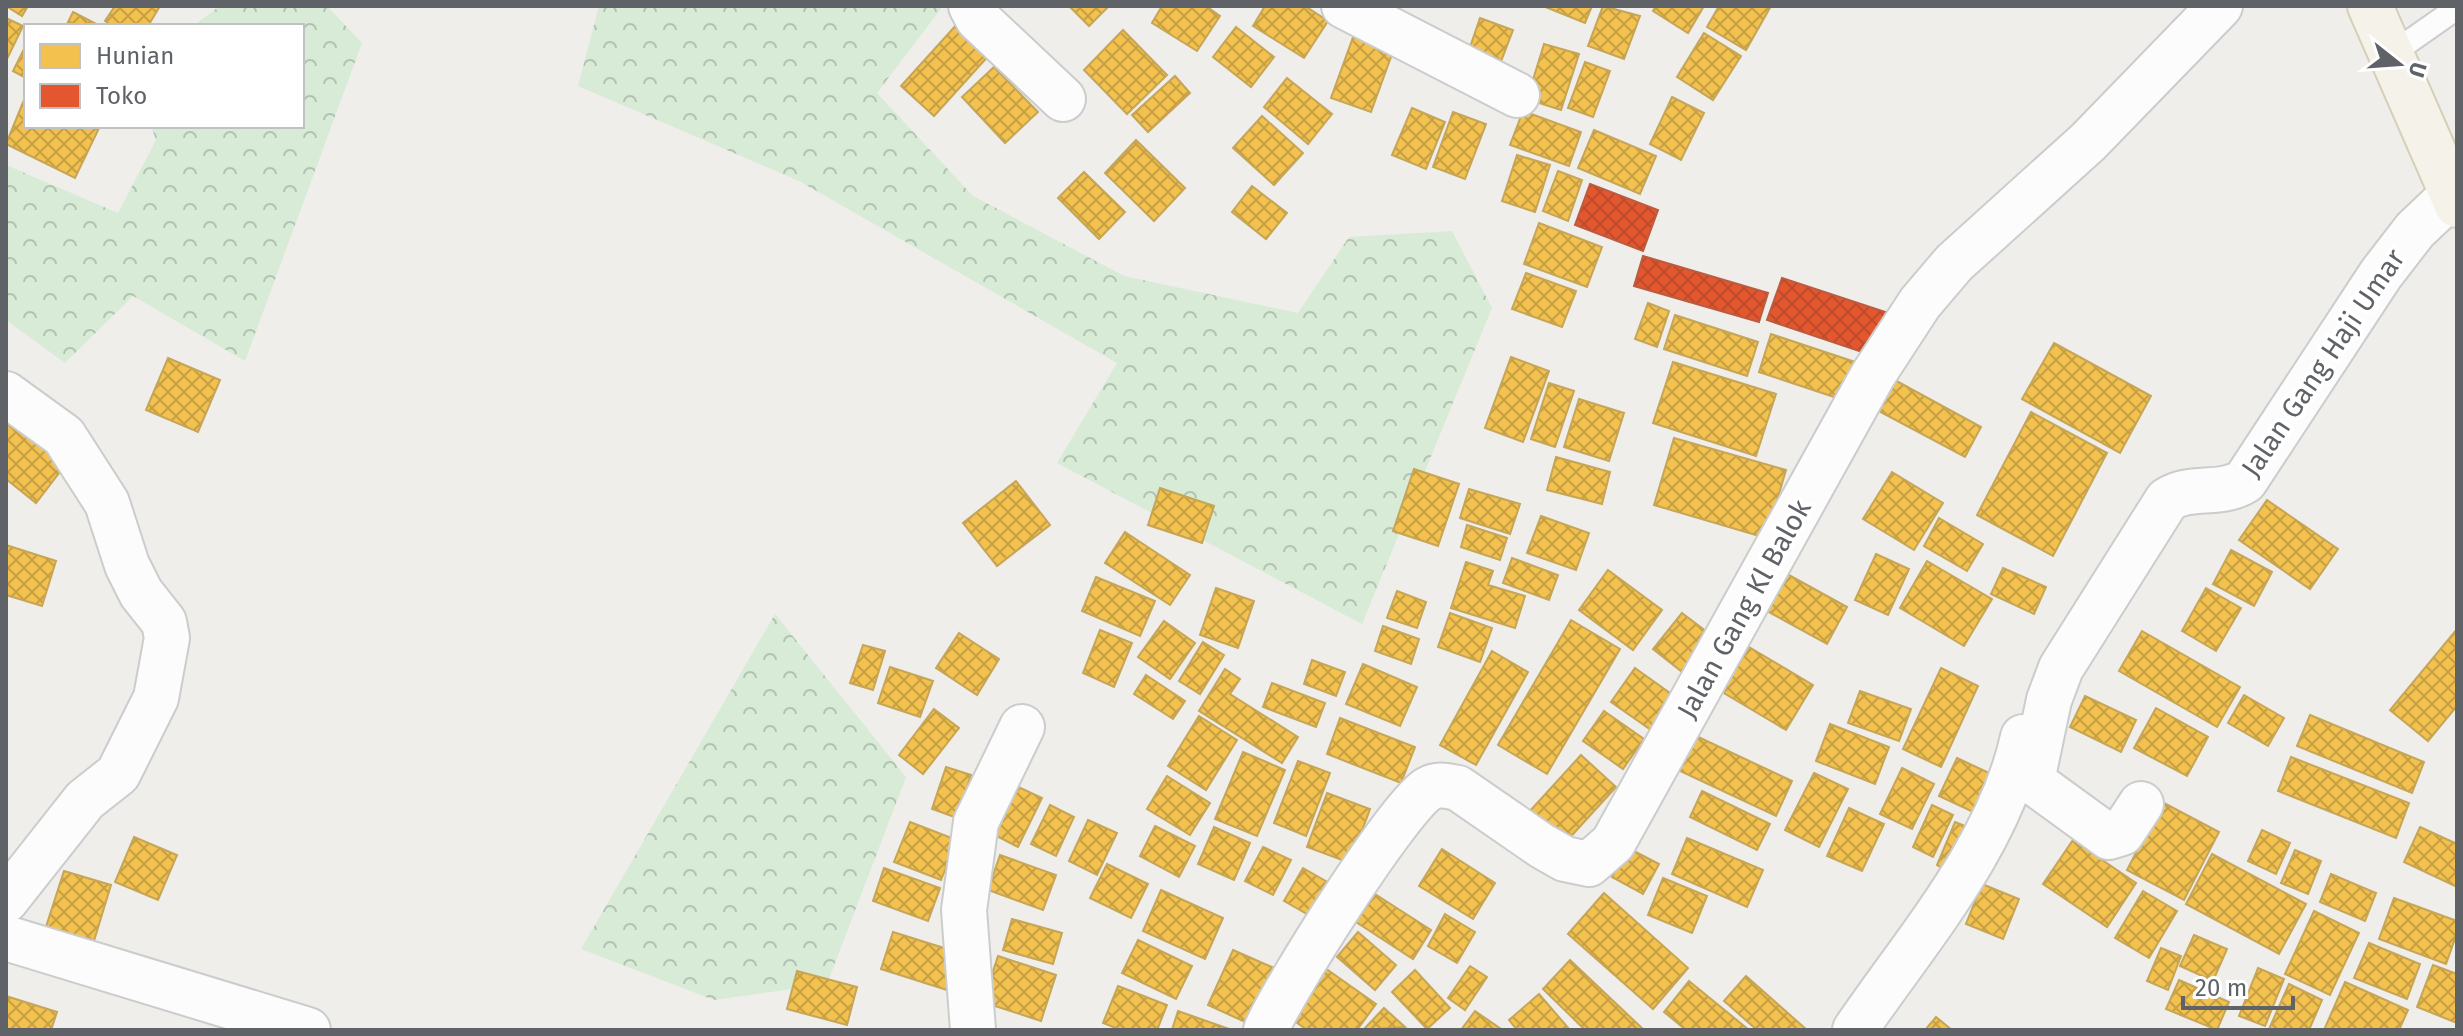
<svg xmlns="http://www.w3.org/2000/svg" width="2463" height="1036" font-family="'Fira Sans',sans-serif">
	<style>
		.forest { fill: url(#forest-crowns) }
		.homes { fill: url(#homes-cross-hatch); stroke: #c6a556; stroke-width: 2 }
		.shops { fill: url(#shops-cross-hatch); stroke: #bc5b3f; stroke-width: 2 }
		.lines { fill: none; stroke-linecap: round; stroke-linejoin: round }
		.service-casing { stroke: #cbcccc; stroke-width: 26 }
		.minor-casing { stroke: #cbcccc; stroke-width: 48 }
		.primary-casing { stroke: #d7ceb8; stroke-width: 48 }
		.service { stroke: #fdfcfc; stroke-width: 22 }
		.minor { stroke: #fdfcfc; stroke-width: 44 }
		.primary { stroke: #f4f2e9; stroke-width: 44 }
		.labels { text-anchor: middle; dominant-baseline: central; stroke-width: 8; stroke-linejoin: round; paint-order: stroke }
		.street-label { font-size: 28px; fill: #5f6368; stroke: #fff }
	</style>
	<defs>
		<pattern id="forest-crowns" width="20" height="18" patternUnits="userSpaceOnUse" patternTransform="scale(2)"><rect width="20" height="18" fill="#d8ebd6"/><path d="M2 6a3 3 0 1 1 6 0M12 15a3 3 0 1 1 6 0" fill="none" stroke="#b2c2b1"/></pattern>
		<pattern id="homes-cross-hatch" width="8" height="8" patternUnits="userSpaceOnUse" patternTransform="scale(2)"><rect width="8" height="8" fill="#f2c14e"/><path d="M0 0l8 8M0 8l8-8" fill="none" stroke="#c7a045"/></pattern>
		<pattern id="shops-cross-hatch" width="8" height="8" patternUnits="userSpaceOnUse" patternTransform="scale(2)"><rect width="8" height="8" fill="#e4572e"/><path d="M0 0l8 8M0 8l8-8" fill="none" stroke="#bc4c2b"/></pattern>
	</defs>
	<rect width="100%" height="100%" fill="#efeeea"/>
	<g class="forest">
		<polygon points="220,6 327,6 362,43 245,361 133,296 65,363 6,320 6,165 118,213 156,140 151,126 302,126 302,26 193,26"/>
		<polygon points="599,6 943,6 877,93 973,196 1124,276 1298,313 1349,237 1452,231 1492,308 1362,624 1057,463 1117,363 799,181 578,86"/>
		<polygon points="775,614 906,777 827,984 714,1000 581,949"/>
	</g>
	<g class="homes">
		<polygon points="6,6 28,6 22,16"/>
		<polygon points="115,6 160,6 148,26 113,26 105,21"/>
		<polygon points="1069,6 1109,6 1089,26"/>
		<polygon points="1162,6 1206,6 1220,16 1197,51 1152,23"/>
		<polygon points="1265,6 1305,6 1328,21 1304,58 1253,26"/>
		<polygon points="1543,6 1592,6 1585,23"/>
		<polygon points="1603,6 1640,16 1624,59 1588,46"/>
		<polygon points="1656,6 1704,6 1688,33 1653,11"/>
		<polygon points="1719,6 1771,6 1746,50 1707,27"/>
		<polygon points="73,12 100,26 66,26"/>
		<polygon points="968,12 1001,42 934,116 901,86"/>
		<polygon points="6,18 23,26 6,61"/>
		<polygon points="1480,18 1513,30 1500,64 1468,53"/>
		<polygon points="1236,27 1274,57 1251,87 1213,57"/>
		<polygon points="1356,29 1396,43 1371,112 1331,98"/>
		<polygon points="1123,30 1167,75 1127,114 1084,70"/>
		<polygon points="1704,33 1741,56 1713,100 1677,77"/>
		<polygon points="1544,44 1579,54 1561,110 1527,99"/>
		<polygon points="26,45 26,78 13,71"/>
		<polygon points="1585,62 1610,71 1593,117 1568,108"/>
		<polygon points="994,67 1038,112 1005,143 962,97"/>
		<polygon points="1175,76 1190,93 1148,132 1132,115"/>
		<polygon points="1287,78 1332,114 1308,144 1264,107"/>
		<polygon points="26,95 26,126 100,126 75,178 6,144"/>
		<polygon points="1672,97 1704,113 1681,160 1650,144"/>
		<polygon points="1412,108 1445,122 1426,169 1392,155"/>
		<polygon points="1523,111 1581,132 1569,166 1510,145"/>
		<polygon points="1453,112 1486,124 1465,179 1433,167"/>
		<polygon points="1262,116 1303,153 1274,185 1233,148"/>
		<polygon points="1594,130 1656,156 1640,194 1578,168"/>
		<polygon points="1136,140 1185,188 1154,221 1105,173"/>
		<polygon points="1517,155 1550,165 1535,212 1502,201"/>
		<polygon points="1558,171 1582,180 1568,221 1543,211"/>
		<polygon points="1084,172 1125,212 1099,239 1058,198"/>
		<polygon points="1252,186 1287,213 1266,239 1232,212"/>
		<polygon points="1539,223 1602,247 1587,287 1524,264"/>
		<polygon points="1526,273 1576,291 1562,327 1512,309"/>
		<polygon points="1648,303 1669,311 1657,347 1635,339"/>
		<polygon points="1675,315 1758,342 1747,376 1664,349"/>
		<polygon points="1771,334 1855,362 1843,400 1759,372"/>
		<polygon points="2054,343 2151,396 2120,453 2022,399"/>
		<polygon points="1511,357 1549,371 1523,442 1485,428"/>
		<polygon points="168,358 220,380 198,432 146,410"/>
		<polygon points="1673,362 1776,394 1756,456 1653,423"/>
		<polygon points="1891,378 1981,427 1965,457 1875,409"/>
		<polygon points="1549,383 1574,391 1555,447 1531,439"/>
		<polygon points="1579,399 1624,413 1609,461 1564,447"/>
		<polygon points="2031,412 2107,453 2053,556 1977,515"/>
		<polygon points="6,417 66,464 36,503 6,479"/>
		<polygon points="1674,438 1786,470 1766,538 1654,505"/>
		<polygon points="1556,457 1610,472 1602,504 1547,490"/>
		<polygon points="1414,469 1459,484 1438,546 1393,531"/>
		<polygon points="1892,472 1943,503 1914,550 1863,519"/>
		<polygon points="1016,481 1050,525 997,566 963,523"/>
		<polygon points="1160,488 1214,506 1202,543 1148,525"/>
		<polygon points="1469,489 1520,504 1510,534 1460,518"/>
		<polygon points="2267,500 2338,549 2310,589 2239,540"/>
		<polygon points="1541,516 1589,533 1576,570 1527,553"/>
		<polygon points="1939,518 1983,544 1967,571 1924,546"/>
		<polygon points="1467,525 1507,538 1500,560 1461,547"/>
		<polygon points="1125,532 1190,575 1170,605 1105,563"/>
		<polygon points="6,545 56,561 42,606 6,595"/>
		<polygon points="2231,550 2272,572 2254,606 2213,584"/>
		<polygon points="1876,554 1909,569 1888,615 1855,600"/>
		<polygon points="1512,558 1558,575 1549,600 1503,583"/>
		<polygon points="1927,561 1992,599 1964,646 1900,608"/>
		<polygon points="1466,562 1493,571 1488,585 1525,596 1515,628 1451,608"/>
		<polygon points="2003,568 2046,587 2034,614 1991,594"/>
		<polygon points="1608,570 1662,610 1633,650 1579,610"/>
		<polygon points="1787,574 1847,607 1827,644 1767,611"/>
		<polygon points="1096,577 1155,601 1140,636 1082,611"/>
		<polygon points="1216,588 1254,601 1238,648 1200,635"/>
		<polygon points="2206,588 2241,608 2216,651 2182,631"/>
		<polygon points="1397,591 1426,602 1417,628 1387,618"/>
		<polygon points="1450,613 1492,628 1480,662 1438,647"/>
		<polygon points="1682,613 1715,638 1686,675 1653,649"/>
		<polygon points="1571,620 1620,649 1547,774 1498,745"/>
		<polygon points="1164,621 1195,643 1170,679 1138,657"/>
		<polygon points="1383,626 1419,639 1411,664 1375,651"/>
		<polygon points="2457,629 2457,706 2428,741 2390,710"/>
		<polygon points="1100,630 1132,643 1114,687 1083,673"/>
		<polygon points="2142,631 2240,687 2217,727 2119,671"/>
		<polygon points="959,633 999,659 977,695 936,668"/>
		<polygon points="1203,642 1224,655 1200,694 1179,681"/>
		<polygon points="863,645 885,651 873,690 850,683"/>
		<polygon points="1749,647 1813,685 1786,730 1722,692"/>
		<polygon points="1492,651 1528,672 1476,765 1440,745"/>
		<polygon points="1312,660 1345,672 1336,696 1304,684"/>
		<polygon points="1363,664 1417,687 1400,726 1346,704"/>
		<polygon points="890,667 933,681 920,717 878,703"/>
		<polygon points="1635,668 1677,698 1654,732 1611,702"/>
		<polygon points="1941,668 1978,686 1941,767 1903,749"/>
		<polygon points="1225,669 1240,679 1230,694 1298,737 1282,763 1199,711"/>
		<polygon points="1146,675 1185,701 1173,719 1134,694"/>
		<polygon points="1272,683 1325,703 1316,727 1263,707"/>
		<polygon points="1860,691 1911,709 1899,741 1848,723"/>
		<polygon points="2244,695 2284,718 2268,746 2228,723"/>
		<polygon points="2085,696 2136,720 2121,752 2070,727"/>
		<polygon points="2156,708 2208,737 2187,776 2134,748"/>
		<polygon points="934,709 959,728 923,774 899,755"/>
		<polygon points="1604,711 1644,739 1623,769 1583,741"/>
		<polygon points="2310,715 2424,762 2412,793 2297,746"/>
		<polygon points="1199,716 1237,740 1206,790 1168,766"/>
		<polygon points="1340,718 1415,747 1401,783 1327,754"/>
		<polygon points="1830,724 1889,747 1875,784 1816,761"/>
		<polygon points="1694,735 1792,781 1776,816 1678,770"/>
		<polygon points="1243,752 1285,770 1257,836 1215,819"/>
		<polygon points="1581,755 1616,787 1564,844 1529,812"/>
		<polygon points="2291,757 2409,803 2396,838 2278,791"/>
		<polygon points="1957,758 2002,779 1984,817 1939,796"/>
		<polygon points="1298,761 1330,773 1306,836 1274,823"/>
		<polygon points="946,767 971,775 957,818 932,809"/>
		<polygon points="1902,768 1934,784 1912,829 1880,814"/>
		<polygon points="1814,773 1848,789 1819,847 1785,830"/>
		<polygon points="1167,776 1210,803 1190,835 1147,809"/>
		<polygon points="1014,785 1042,798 1018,847 991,833"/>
		<polygon points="1702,791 1770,824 1757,850 1690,817"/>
		<polygon points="1327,793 1370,809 1350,863 1307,847"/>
		<polygon points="2162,802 2219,832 2184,900 2127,870"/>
		<polygon points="1050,805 1074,817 1056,856 1031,844"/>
		<polygon points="1932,805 1953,815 1933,857 1913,847"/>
		<polygon points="1849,808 1884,824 1862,871 1827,856"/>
		<polygon points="1088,820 1117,833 1097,875 1069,861"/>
		<polygon points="910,822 957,840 941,880 894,862"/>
		<polygon points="1955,822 1980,832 1955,875 1937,865"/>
		<polygon points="1155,826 1195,846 1179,877 1140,856"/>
		<polygon points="1214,827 1250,843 1234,880 1198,864"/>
		<polygon points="2420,827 2457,844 2457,887 2404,862"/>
		<polygon points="2262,830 2290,843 2276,874 2248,861"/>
		<polygon points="134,837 177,855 158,900 115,882"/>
		<polygon points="1687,838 1763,870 1747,907 1672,874"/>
		<polygon points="2073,840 2136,883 2107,927 2043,884"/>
		<polygon points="1263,847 1291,860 1273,895 1245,881"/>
		<polygon points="1628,848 1659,864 1643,894 1612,877"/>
		<polygon points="1442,849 1495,883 1473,919 1419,886"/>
		<polygon points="2295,850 2321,861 2308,894 2281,883"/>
		<polygon points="2212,854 2306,904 2279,954 2186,904"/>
		<polygon points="1000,855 1056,875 1043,910 988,890"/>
		<polygon points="1107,864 1148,884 1131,918 1090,898"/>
		<polygon points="884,868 940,888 928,921 873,901"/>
		<polygon points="1303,868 1331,884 1312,917 1284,901"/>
		<polygon points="64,871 111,885 90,954 42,939"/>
		<polygon points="2331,874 2376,893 2365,921 2320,902"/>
		<polygon points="1663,878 1707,896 1692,933 1648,915"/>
		<polygon points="1982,884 2019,899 2003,939 1966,924"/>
		<polygon points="1161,890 1223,918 1205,959 1143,931"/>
		<polygon points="2143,891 2177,911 2149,958 2115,938"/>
		<polygon points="1604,893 1688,968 1653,1009 1568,934"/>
		<polygon points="1375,894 1431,930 1413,959 1356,922"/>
		<polygon points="2394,898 2457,921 2457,933 2446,964 2379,939"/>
		<polygon points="2314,911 2359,933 2330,995 2285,974"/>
		<polygon points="1445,914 1475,932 1457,963 1428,946"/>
		<polygon points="1012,919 1062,933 1053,964 1003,950"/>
		<polygon points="893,932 963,954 950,991 881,969"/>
		<polygon points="1358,932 1396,965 1375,990 1337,957"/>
		<polygon points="2194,935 2227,949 2213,981 2180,966"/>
		<polygon points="1138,940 1192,966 1176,999 1122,973"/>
		<polygon points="2369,943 2420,964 2407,999 2354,978"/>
		<polygon points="2161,948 2181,956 2168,990 2147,981"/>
		<polygon points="1233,950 1281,971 1256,1027 1208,1005"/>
		<polygon points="998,956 1056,975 1041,1021 983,1002"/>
		<polygon points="1570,960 1644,1030 1585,1030 1543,989"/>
		<polygon points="2433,965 2457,974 2457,1023 2417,1007"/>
		<polygon points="1470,966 1487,977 1465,1010 1448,998"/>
		<polygon points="1325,968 1376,1004 1357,1030 1307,1030 1289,1017"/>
		<polygon points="2258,968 2284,979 2265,1026 2239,1016"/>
		<polygon points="1415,970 1450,1008 1427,1029 1392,992"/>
		<polygon points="797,971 857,987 847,1025 787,1009"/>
		<polygon points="1746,976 1807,1030 1757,1030 1724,1001"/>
		<polygon points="2179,980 2229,1002 2217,1030 2166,1009"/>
		<polygon points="1689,981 1749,1030 1686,1030 1664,1012"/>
		<polygon points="2345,982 2408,1010 2399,1030 2324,1030"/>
		<polygon points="2289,984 2322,1000 2309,1030 2269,1029"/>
		<polygon points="1118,986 1167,1005 1157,1030 1121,1030 1103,1023"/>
		<polygon points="1539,994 1570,1030 1517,1030 1509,1020"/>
		<polygon points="6,996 57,1012 51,1030 6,1030"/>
		<polygon points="1384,1008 1405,1027 1363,1030"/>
		<polygon points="1178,1011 1232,1030 1172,1030"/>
		<polygon points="1475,1011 1501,1029 1500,1030 1461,1030"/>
		<polygon points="1936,1017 1952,1030 1925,1030"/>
	</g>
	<g class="shops">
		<polygon points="1590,184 1658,210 1643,251 1575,225"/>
		<polygon points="1643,256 1768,293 1759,322 1634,286"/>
		<polygon points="1782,278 1891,314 1877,357 1767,320"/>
	</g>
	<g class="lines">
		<g class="service-casing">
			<polyline id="service" points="2390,55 2457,8"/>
		</g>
		<g class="minor-casing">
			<g id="minor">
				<polyline points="971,6 978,19 1063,99"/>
				<polyline points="1344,6 1517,95"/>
				<polyline points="6,394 64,436 107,503 127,565 141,593 164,622 167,638 156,698 118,774 85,800 6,900"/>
				<path d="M2141,804L2122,833L2109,837L2036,784L2033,776L2049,700L2061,668L2167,500C2191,484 2220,497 2245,481L2381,274L2415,230L2452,195"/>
				<polyline points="6,938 308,1030"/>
				<polyline points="973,1030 964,910 976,822 1022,727"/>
				<path d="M1266,1030C1283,990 1397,809 1428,789C1438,783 1447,786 1458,788L1542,846L1565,859L1589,864L1613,843L1873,375L1920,303L1954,263L2088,142L2220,6"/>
				<path d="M1855,1030C1917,939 1999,847 2023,737"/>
			</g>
		</g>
		<g class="primary-casing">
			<polyline id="primary" points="2370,6 2457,205"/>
		</g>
		<use href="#service" class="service"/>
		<use href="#minor" class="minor"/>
		<use href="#primary" class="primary"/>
	</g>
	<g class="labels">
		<g class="street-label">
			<text transform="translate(2323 363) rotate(-56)">Jalan Gang Haji Umar</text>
			<text transform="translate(1744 609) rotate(-61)">Jalan Gang Kl Balok</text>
		</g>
	</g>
	<rect width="2463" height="1036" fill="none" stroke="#5f6368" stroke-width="16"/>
	<rect x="24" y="24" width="280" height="104" fill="#ffffff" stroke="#bfc1c3" stroke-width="2"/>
	<rect x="40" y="44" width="40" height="24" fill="#f2c14e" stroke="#bfc1c3" stroke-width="2"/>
	<text x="96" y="64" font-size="24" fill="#5f6368">Hunian</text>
	<rect x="40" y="84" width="40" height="24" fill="#e4572e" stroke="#bfc1c3" stroke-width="2"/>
	<text x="96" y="104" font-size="24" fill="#5f6368">Toko</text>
	<g transform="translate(2399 64) rotate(107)" stroke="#ffffff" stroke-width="6" paint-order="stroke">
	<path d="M0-6L14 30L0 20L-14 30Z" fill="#5f6368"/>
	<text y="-12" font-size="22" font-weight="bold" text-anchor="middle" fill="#5f6368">U</text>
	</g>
	<path d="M2183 996v12h110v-12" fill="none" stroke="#5f6368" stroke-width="4"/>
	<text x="2195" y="996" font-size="24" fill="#5f6368" stroke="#ffffff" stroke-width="6" paint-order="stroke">20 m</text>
</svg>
